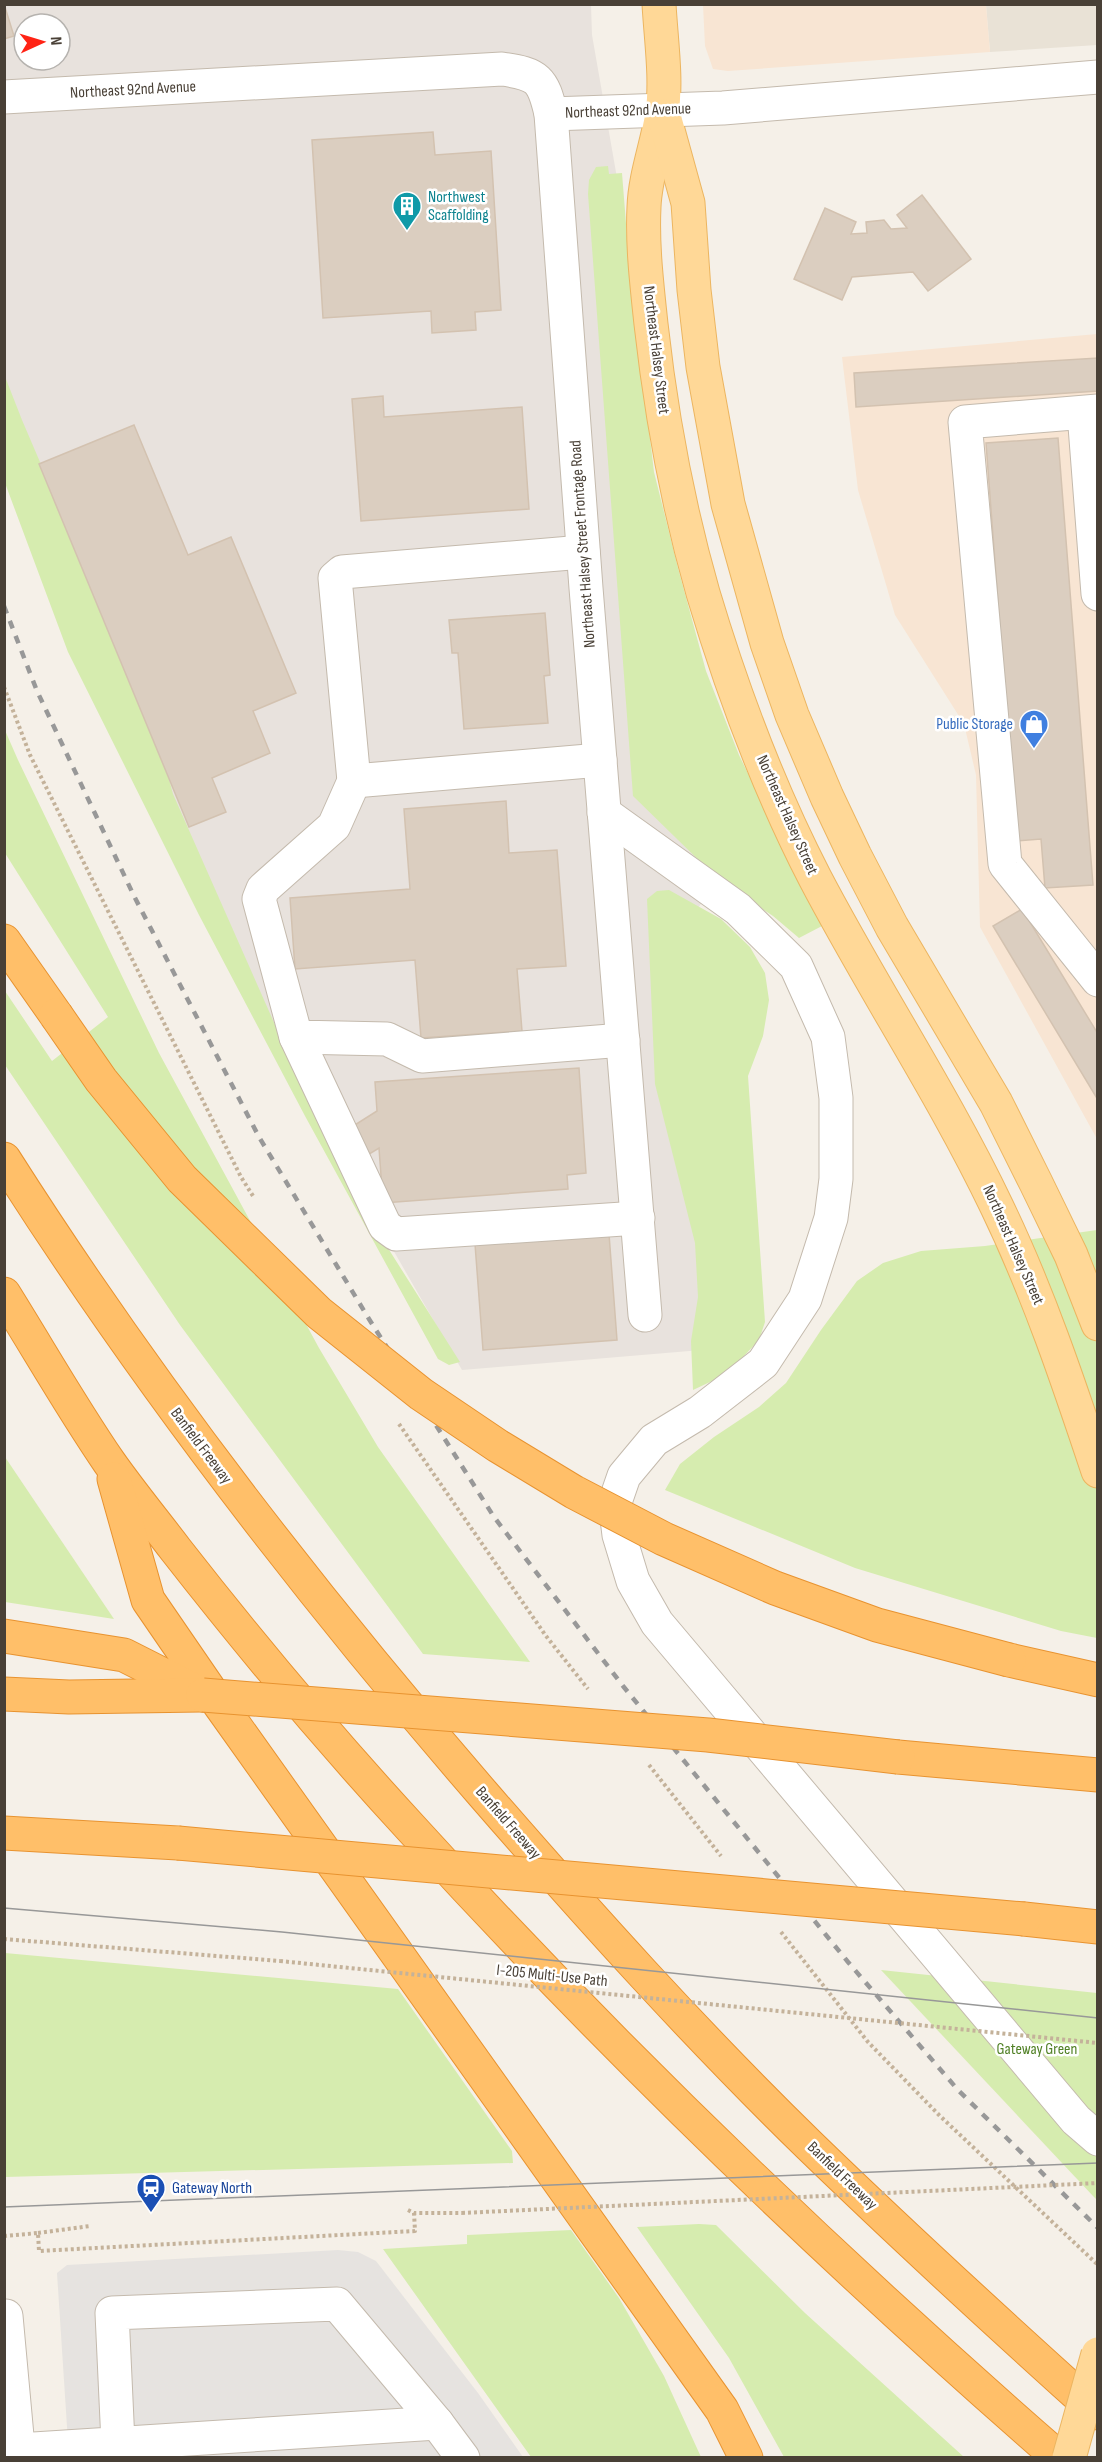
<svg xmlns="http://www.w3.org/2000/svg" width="1102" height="2462" font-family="'Sofia Sans Condensed',sans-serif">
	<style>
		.residential { fill: #e9e2d6 }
		.commercial { fill: #f8e5d3 }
		.industrial { fill: #e8e2dd; fill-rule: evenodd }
		.green { fill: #d6ecaf }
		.parking { fill: #e6e3e0 }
		.building { fill: #dbcec0; stroke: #d3c2b0; stroke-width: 1.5 }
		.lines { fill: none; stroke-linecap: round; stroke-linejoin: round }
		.minor-casing { stroke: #c4baad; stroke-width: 35 }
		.major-casing { stroke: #ecb560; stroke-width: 35 }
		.highway-casing { stroke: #e89330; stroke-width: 35 }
		.path { stroke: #c4b29a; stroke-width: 4; stroke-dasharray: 3 3; stroke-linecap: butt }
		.minor { stroke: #fff; stroke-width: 33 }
		.major { stroke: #ffd897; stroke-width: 33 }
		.highway { stroke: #ffbf69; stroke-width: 33 }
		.tram { stroke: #989898; stroke-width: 1.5 }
		.rail { stroke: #989898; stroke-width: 4.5; stroke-dasharray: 8 8; stroke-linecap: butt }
		.major-bridge-casing { stroke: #ecb560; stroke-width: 35; stroke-linecap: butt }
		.highway-bridge-casing { stroke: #e89330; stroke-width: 35; stroke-linecap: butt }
		.path-bridge { stroke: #c4b29a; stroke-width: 4; stroke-dasharray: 3 3; stroke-linecap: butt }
		.major-bridge { stroke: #ffd897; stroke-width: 33 }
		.highway-bridge { stroke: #ffbf69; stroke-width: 33 }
		.labels { text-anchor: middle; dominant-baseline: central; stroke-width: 5; stroke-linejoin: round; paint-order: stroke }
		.street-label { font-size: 16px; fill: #494036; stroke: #fff }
		.culture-label { font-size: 16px; fill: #0d838f; stroke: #fff; text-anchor: start }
		.shop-label { font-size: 16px; fill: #366cbe; stroke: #fff; text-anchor: end }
		.park-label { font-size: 16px; fill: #508025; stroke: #fff }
		.transit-label { font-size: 16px; fill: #164399; stroke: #fff; text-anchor: start }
	</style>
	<rect width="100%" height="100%" fill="#f5f0e8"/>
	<polygon class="residential" points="986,5 1097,5 1097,45 990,52"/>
	<g class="commercial">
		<polygon points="703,5 986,5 990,52 728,71 713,69 705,46"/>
		<polygon points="1097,334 1097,1139 980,927 976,775 964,724 895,615 858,490 842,357"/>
	</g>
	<path class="industrial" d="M4,5H591L592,35L617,178L644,427L680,606L761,816L696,911L737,1347L462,1370L330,1140L161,800L5,404ZM24,24H60V60H24Z"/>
	<g class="green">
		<polygon points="608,166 609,174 622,173 629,261 654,472 678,568 706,671 739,755 822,926 799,938 773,916 719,880 633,796 588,194 589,180 596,167"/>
		<polygon points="4,374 22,420 157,735 173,794 314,1113 374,1226 460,1362 449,1365 438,1359 305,1116 199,915 68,652 5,483"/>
		<polygon points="4,728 18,760 159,1053 319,1348 378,1447 530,1662 423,1654 180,1325 5,1065 5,991 52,1061 108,1017 5,853"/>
		<polygon points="669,890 721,919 750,947 765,973 769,1000 763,1036 748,1076 765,1322 759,1340 727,1374 693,1390 691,1341 698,1297 695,1243 655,1084 647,899 657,891"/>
		<polygon points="1097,1230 1097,1638 1061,1631 855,1568 665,1490 680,1464 714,1437 759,1407 786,1383 821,1330 857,1281 883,1263 921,1251 985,1246"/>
		<polygon points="5,1457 114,1619 5,1602"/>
		<polygon points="5,1953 398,1989 512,2151 513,2163 5,2177"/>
		<polygon points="881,1970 1097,1993 1097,2200 1093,2196"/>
		<polygon points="699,2224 716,2225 805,2313 964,2457 784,2457 729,2358 637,2227"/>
		<polygon points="571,2230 619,2298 664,2376 701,2457 531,2457 383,2249 467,2244 467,2235"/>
	</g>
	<polygon class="parking" points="338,2250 358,2252 376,2261 478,2393 523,2457 69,2457 57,2273 67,2265"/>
	<g class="building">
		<polygon points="4,4 14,36 4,39"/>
		<polygon points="433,132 435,155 491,151 501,310 475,312 476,330 432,333 431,311 323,318 312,140"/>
		<polygon points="922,195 971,259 928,291 913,272 852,277 842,300 794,279 825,208 856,222 851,234 867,233 866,222 884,220 891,229 907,228 897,215"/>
		<polygon points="1098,358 1098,391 856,407 854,373"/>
		<polygon points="383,396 384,417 522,407 529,509 361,521 352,399"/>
		<polygon points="134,425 188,555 231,537 296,693 253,711 270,753 212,778 226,812 189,827 39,464"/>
		<polygon points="1058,438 1093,885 1045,888 1041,839 1016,841 986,443"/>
		<polygon points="545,613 550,675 544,676 548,723 464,729 458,653 452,653 449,620"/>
		<polygon points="506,801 509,853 557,850 566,966 517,969 522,1031 421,1038 415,960 295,969 290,898 410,889 404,809"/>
		<polygon points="1022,909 1098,1034 1098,1100 993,926"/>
		<polygon points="579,1068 586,1173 567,1175 568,1189 383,1203 379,1148 366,1156 350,1128 377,1111 375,1082"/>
		<polygon points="609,1234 617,1340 483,1350 475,1244"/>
	</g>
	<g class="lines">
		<g class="minor-casing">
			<g id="minor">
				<path d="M4,97L502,69C538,74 543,79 551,114L586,588L645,1315"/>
				<polyline points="551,114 723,108 1098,77"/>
				<polyline points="1098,411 965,422 1005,864 1098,980"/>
				<polyline points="1084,413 1098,594"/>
				<polyline points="583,552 342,572 335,578 354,781 600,760"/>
				<polyline points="354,781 334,826 263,889 259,899 296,1037 387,1039 422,1056 623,1040"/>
				<polyline points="604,813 738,909 796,966 828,1037 836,1098 836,1179 831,1218 805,1299 763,1363 700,1412 654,1440 624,1476 615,1502 619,1535 633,1581 657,1623 1076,2120 1098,2139"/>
				<polyline points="296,1037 385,1226 396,1234 638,1218"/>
				<polyline points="6,2316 19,2458"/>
				<polyline points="437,2423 463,2458"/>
				<polyline points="18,2450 437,2423 337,2304 112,2313 118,2443"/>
			</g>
		</g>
		<g class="major-casing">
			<g id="major">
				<path d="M659,4C661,40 667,79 662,114C657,145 645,176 644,207C642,245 647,286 651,324C661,414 678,506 703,593C732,690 768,787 815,878C873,989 943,1094 997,1207C1038,1292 1068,1381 1098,1471"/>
				<polyline points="664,116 688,203 694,290 703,367 728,504 767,643 792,715 827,797 855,856 892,927 996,1103 1036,1183 1071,1255 1098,1324"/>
			</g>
		</g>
		<g class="highway-casing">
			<g id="highway">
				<polyline points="4,941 56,1015"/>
				<path d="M4,1159C147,1384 309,1593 483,1794C588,1915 695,2034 809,2145C903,2236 1000,2325 1098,2413"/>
				<path d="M4,1294C39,1350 72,1408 109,1462C130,1492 154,1521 176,1550C251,1646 329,1739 411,1828C614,2051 832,2260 1059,2458"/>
				<polyline points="114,1479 148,1600 220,1705 722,2410 746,2458"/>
				<polyline points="4,1636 124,1655 203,1695"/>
				<polyline points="1009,1660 1098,1680"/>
				<polyline points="4,1694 69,1697 201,1695"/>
				<polyline points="898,1757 1098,1775"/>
				<polyline points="4,1833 178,1843"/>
				<polyline points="1024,1919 1098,1927"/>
			</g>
		</g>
		<g class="path">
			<polyline points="4,687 30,755 241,1177 253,1196"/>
			<polyline points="399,1424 546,1636 588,1689"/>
			<polyline points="649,1765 721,1856"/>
			<polyline points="781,1932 868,2042 939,2115 1098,2265"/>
			<polyline points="4,1939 280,1961"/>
			<polyline points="408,2210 414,2213 462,2213"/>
			<polyline points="38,2233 90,2226"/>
			<polyline points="4,2236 38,2233 39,2251 415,2231 414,2213"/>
		</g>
		<use href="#minor" class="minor"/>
		<use href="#major" class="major"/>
		<use href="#highway" class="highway"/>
		<g class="tram">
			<polyline points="4,1908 282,1932 1098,2018"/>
			<polyline points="4,2207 1098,2163"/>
		</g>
		<polyline class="rail" points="4,606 37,691 134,896 259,1137 369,1319 494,1517 623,1686 848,1962 958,2090 1098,2228"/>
		<g class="major-bridge-casing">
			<polyline id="major-bridge" points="1069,2458 1098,2354"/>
		</g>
		<g class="highway-bridge-casing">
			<g id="highway-bridge">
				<polyline points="56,1015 101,1080 182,1179 319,1313 421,1394 498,1446 574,1492 664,1539 775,1588 877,1625 1009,1660"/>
				<polyline points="203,1695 708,1735 898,1757"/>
				<polyline points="178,1843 1024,1919"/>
			</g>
		</g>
		<g class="path-bridge">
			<polyline points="280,1961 1098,2043"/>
			<polyline points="462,2213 1098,2183"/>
		</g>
		<use href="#major-bridge" class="major-bridge"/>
		<use href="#highway-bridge" class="highway-bridge"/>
	</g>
	<defs>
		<g id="building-pin" transform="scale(1.5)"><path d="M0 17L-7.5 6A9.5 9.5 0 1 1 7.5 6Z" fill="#0f9aa8" stroke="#fff"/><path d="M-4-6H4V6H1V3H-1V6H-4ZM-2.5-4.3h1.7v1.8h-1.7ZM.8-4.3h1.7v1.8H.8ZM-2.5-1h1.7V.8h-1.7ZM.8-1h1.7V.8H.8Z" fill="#fff"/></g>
		<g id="shop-pin" transform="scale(1.5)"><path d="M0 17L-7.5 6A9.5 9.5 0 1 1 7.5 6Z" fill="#3f7fe0" stroke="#fff"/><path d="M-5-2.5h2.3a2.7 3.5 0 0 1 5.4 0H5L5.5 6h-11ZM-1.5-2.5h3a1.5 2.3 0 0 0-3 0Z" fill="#fff"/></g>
		<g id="station-pin" transform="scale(1.5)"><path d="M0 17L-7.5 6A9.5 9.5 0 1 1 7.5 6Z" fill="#1a4fb4" stroke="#fff"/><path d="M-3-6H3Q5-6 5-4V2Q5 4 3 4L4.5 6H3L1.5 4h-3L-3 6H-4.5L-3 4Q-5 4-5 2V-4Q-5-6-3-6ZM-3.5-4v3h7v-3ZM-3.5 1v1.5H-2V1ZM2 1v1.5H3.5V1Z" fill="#fff"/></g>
	</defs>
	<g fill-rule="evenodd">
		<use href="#building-pin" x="407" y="206"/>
		<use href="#shop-pin" x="1034" y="724"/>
		<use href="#station-pin" x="151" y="2188"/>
	</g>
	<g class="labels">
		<g class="street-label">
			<text transform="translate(133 90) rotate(-3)">Northeast 92nd Avenue</text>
			<text transform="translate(628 111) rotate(-2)">Northeast 92nd Avenue</text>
			<text transform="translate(656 350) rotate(83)">Northeast Halsey Street</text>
			<text transform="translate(583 544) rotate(-94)">Northeast Halsey Street Frontage Road</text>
			<text transform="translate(787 815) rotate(66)">Northeast Halsey Street</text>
			<text transform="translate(1013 1245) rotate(66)">Northeast Halsey Street</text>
			<text transform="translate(201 1446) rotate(53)">Banfield Freeway</text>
			<text transform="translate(508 1823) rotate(49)">Banfield Freeway</text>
			<text transform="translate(552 1976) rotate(6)">I-205 Multi-Use Path</text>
			<text transform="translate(842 2176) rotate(44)">Banfield Freeway</text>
		</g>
		<g class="culture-label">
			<text x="428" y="197">Northwest<tspan x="428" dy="18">Scaffolding</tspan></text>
		</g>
		<g class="shop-label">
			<text x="1013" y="724">Public Storage</text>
		</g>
		<g class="park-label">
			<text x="1037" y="2049">Gateway Green</text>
		</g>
		<g class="transit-label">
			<text x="172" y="2188">Gateway North</text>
		</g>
	</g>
	<rect width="1102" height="2462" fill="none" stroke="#494036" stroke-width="12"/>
	<g transform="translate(42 42) rotate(86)"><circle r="28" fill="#ffffff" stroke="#b6b3af" stroke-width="1.5"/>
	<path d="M0-4.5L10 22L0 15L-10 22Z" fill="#ff2315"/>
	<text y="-9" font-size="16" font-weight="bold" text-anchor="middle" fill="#494036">N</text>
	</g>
</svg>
